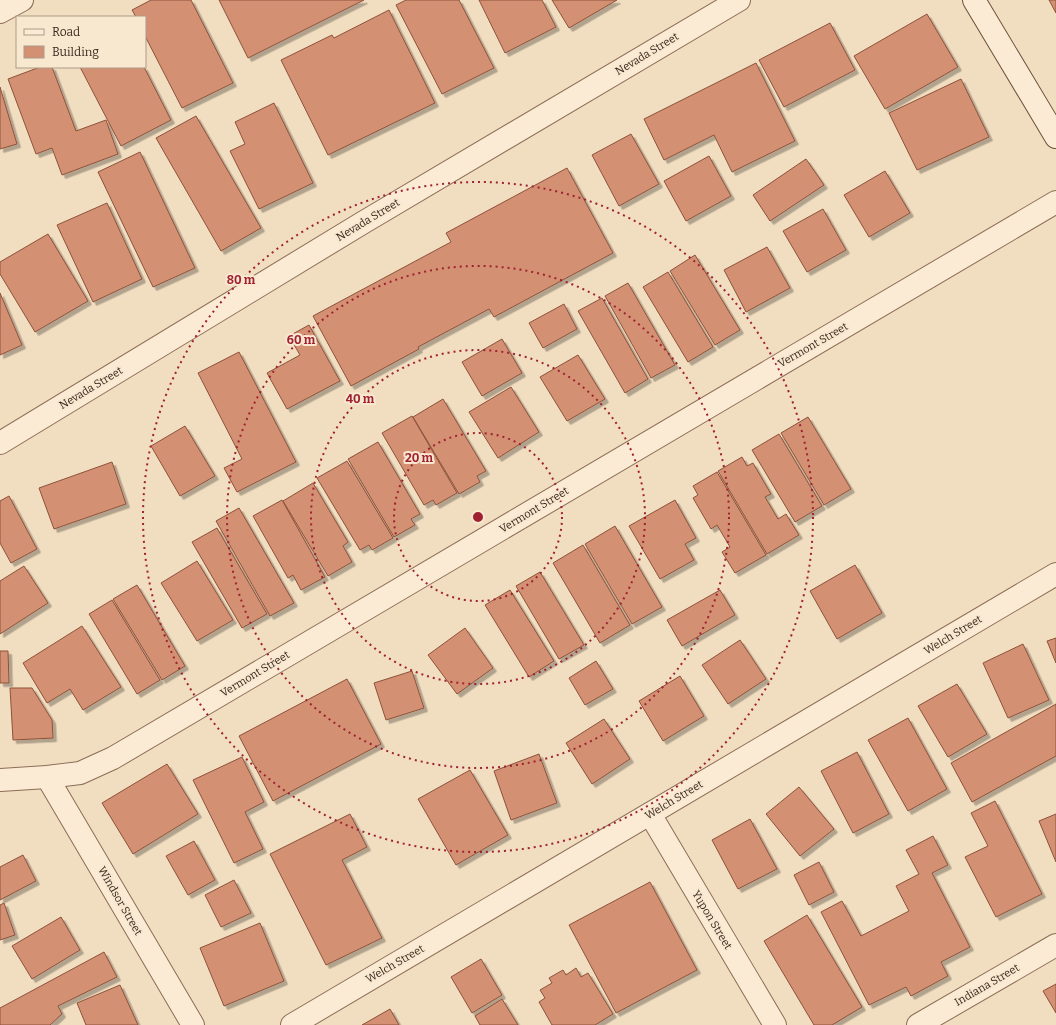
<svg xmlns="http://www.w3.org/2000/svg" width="1056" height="1025" font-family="Bitter,serif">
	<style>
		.building { fill: #d39073; stroke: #8d523a; filter: url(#shadow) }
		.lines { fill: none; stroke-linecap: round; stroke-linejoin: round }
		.minor-casing { stroke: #8c6d56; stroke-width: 24 }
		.tertiary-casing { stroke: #8c6d56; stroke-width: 24 }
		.secondary-casing { stroke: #6e4e3a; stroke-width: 24 }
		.minor { stroke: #fbebd4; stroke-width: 22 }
		.tertiary { stroke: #fbebd4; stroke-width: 22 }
		.secondary { stroke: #fbebd4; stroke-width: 22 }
		.ring { fill: none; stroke: #a02131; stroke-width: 2; stroke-dasharray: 2 4 }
		.labels { text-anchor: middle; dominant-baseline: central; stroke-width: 4; stroke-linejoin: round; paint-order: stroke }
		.street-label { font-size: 11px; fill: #3a271c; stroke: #f8e8d0 }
		.centre { fill: #a02131; stroke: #f8e8d0; stroke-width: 2 }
		.ring-label { font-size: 12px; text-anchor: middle; font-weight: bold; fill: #a02131; stroke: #f8e8d0; stroke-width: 4; stroke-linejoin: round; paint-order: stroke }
	</style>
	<defs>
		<filter id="shadow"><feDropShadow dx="3.5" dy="3.5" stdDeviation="0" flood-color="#0004"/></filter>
	</defs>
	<rect width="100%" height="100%" fill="#f1ddc0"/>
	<g class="building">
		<polygon points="151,0 191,0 233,83 182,108 145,36 145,17 136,17 132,10"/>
		<polygon points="219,0 364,0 248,58"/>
		<polygon points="406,0 459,0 494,68 442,94 396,5"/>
		<polygon points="479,0 542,0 556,27 505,53"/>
		<polygon points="552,0 617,0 569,28"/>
		<polygon points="1049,0 1056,0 1056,13"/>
		<polygon points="389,10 435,103 328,155 281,60 332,35 334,38"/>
		<polygon points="927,14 958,67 885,109 854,56"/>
		<polygon points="830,23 855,70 784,107 759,60"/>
		<polygon points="756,63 795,141 732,172 714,135 664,160 644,119"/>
		<polygon points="40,67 52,67 76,131 106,120 118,154 62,175 52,148 36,154 8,79"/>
		<polygon points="80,67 144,67 171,120 121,146"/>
		<polygon points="961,79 989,137 917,170 889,113"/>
		<polygon points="0,87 17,144 0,149"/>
		<polygon points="274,103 313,183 259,209 230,151 245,144 235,122"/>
		<polygon points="196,116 261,228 221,251 156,138"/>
		<polygon points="631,134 659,184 619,206 592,155"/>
		<polygon points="140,152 195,268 153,287 98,172"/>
		<polygon points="709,156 731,196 686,221 664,181"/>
		<polygon points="806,159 824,185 770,221 753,195"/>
		<polygon points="567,168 613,253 494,317 489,309 418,347 419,349 351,386 313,316 451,242 446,233"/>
		<polygon points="885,171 910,213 869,237 844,195"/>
		<polygon points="107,203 142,279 93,302 57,225"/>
		<polygon points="823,209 846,250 807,272 783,231"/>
		<polygon points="48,234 88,301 35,332 0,274 0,262"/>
		<polygon points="767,247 790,288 746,312 724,270"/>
		<polygon points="695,255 740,330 715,345 670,271"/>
		<polygon points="668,272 713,347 688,362 643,287"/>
		<polygon points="628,283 675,365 651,378 605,296"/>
		<polygon points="0,293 22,345 0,355"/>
		<polygon points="602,298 648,379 625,393 578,311"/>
		<polygon points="564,304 577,329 543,348 529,323"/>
		<polygon points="309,325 340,381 287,409 267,373 300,355 289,336"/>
		<polygon points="502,339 522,373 482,396 462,362"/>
		<polygon points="239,352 296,462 237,492 224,468 242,459 198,373"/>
		<polygon points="578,355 605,399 567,421 540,377"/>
		<polygon points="511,387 539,432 498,458 469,412"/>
		<polygon points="443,399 486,471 477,476 480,482 459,494 413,417"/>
		<polygon points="412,416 457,493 436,505 433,500 424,505 382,433"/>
		<polygon points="808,417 851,489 824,505 781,433"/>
		<polygon points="185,426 215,476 180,496 151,446"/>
		<polygon points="779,434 822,506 795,522 752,450"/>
		<polygon points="378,442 420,514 411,519 415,525 394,537 348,459"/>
		<polygon points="742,457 747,466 753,463 771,494 765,497 778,519 786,514 799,535 767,554 718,471"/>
		<polygon points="347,461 393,538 372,550 369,545 360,550 317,478"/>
		<polygon points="112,462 126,504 54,529 39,488"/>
		<polygon points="717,472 766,555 735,573 722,552 730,547 717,525 711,529 693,498 698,495 693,486"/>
		<polygon points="313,483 348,542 343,546 352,562 328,576 283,501"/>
		<polygon points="9,496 37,549 11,563 0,543 0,501"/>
		<polygon points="282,500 325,577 301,590 293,575 288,578 253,516"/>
		<polygon points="675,500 696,538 685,544 694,560 660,579 629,526"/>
		<polygon points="239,508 294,603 270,616 216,521"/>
		<polygon points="615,526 662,607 632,624 585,544"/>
		<polygon points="217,528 267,614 242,628 192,542"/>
		<polygon points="583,545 630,625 600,643 553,563"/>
		<polygon points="197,561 233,620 197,641 161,583"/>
		<polygon points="855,565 882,613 837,639 810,591"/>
		<polygon points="24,566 48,603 0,634 0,581"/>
		<polygon points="540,572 584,645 559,659 516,586"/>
		<polygon points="137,585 185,666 162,680 113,599"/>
		<polygon points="510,590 554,661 529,677 485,605"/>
		<polygon points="720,590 735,615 682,646 667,620"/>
		<polygon points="112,600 160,680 137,694 89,614"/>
		<polygon points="82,626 121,687 83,710 70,689 47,703 23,663"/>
		<polygon points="465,628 493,668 457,694 428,655"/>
		<polygon points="1056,638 1056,663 1047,641"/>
		<polygon points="740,640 766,679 728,704 702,665"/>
		<polygon points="1023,644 1049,700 1008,718 983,663"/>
		<polygon points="0,651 8,651 9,683 0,683"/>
		<polygon points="596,661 613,689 585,705 569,678"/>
		<polygon points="412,671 424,708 386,720 374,683"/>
		<polygon points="680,676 704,716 663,741 639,701"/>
		<polygon points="347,679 381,744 273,801 239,736"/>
		<polygon points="957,684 987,734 948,757 918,706"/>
		<polygon points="10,688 32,688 52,720 53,738 13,740"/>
		<polygon points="1056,704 1056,756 972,802 951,763"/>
		<polygon points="908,718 947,789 908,811 868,740"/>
		<polygon points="604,719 630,759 592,784 566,743"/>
		<polygon points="857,752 889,814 853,833 821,771"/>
		<polygon points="539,754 557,803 511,820 494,771"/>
		<polygon points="242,757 264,802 245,812 263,849 234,863 193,780"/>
		<polygon points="167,764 198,814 133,854 102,803"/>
		<polygon points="470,770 508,835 456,865 418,799"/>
		<polygon points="799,787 834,829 800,856 766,814"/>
		<polygon points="995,801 1042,894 996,917 965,857 988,846 971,813"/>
		<polygon points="350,814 367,847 342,860 382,938 326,965 270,854"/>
		<polygon points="1056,814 1056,862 1039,821"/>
		<polygon points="750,819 777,869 738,889 712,840"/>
		<polygon points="933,836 948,865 932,873 970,947 941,962 948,976 911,996 906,987 869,1005 821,912 842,901 861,936 909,911 896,886 919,874 906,850"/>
		<polygon points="194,841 215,880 188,895 166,856"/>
		<polygon points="23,855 36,881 0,900 0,867"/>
		<polygon points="819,862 834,892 809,905 794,875"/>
		<polygon points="234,880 251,913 221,927 205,895"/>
		<polygon points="650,882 697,970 616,1013 569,925"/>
		<polygon points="4,903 15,935 0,940 0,905"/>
		<polygon points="807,915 862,1007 832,1025 814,1025 764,941"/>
		<polygon points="61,917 80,950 32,979 12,946"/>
		<polygon points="260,923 284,981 224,1006 200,948"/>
		<polygon points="104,952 117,977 58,1006 62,1014 50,1025 0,1025 0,1008"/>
		<polygon points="481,959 502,995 472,1013 451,977"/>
		<polygon points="576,968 581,977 588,973 613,1014 595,1025 552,1025 539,1002 545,998 540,990 552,983 549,978 563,970 566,975"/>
		<polygon points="1056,984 1056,1013 1043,991"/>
		<polygon points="120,985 138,1025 86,1025 77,1003"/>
		<polygon points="502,999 518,1025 480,1025 475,1016"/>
		<polygon points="390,1009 399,1025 362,1025"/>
	</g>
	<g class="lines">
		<g class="minor-casing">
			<g id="minor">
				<polyline points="0,12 22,0"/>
				<polyline points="0,443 364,222 739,0"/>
				<polyline points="47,777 193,1025"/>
				<polyline points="0,780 47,777 80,773 113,758 1056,202"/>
				<polyline points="650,814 775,1025"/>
				<polyline points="918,1025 1056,945"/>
			</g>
		</g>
		<g class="tertiary-casing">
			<polyline id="tertiary" points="292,1025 1056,574"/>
		</g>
		<g class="secondary-casing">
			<polyline id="secondary" points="974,0 1056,137"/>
		</g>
		<use href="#minor" class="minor"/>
		<use href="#tertiary" class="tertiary"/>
		<use href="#secondary" class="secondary"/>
	</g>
	<g class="ring">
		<circle cx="478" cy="517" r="84"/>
		<circle cx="478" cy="517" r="167"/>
		<circle cx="478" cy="517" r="251"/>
		<circle cx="478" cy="517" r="335"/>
	</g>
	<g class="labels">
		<g class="street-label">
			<text transform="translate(647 54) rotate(-31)">Nevada Street</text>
			<text transform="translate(368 220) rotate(-31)">Nevada Street</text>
			<text transform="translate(813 345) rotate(-30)">Vermont Street</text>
			<text transform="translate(91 388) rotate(-31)">Nevada Street</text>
			<text transform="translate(534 510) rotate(-31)">Vermont Street</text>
			<text transform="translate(953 635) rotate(-31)">Welch Street</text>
			<text transform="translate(255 674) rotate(-31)">Vermont Street</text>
			<text transform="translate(674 800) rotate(-31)">Welch Street</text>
			<text transform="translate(120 901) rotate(60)">Windsor Street</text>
			<text transform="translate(712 920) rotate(59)">Yupon Street</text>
			<text transform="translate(395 964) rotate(-30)">Welch Street</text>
			<text transform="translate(987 985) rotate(-30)">Indiana Street</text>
		</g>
	</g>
	<circle cx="478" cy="517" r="6" class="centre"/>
	<g class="ring-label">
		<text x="241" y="284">80 m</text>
		<text x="301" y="344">60 m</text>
		<text x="360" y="403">40 m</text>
		<text x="419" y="462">20 m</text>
	</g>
	<rect x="16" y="16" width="130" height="52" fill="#f8e8d0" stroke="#ac9b88"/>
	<rect x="24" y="29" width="20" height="6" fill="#fbebd4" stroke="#ac9b88"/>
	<text x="52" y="36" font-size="12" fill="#3a271c">Road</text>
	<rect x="24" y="46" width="20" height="12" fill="#d39073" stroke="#ac9b88"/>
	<text x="52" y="56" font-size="12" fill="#3a271c">Building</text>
</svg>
